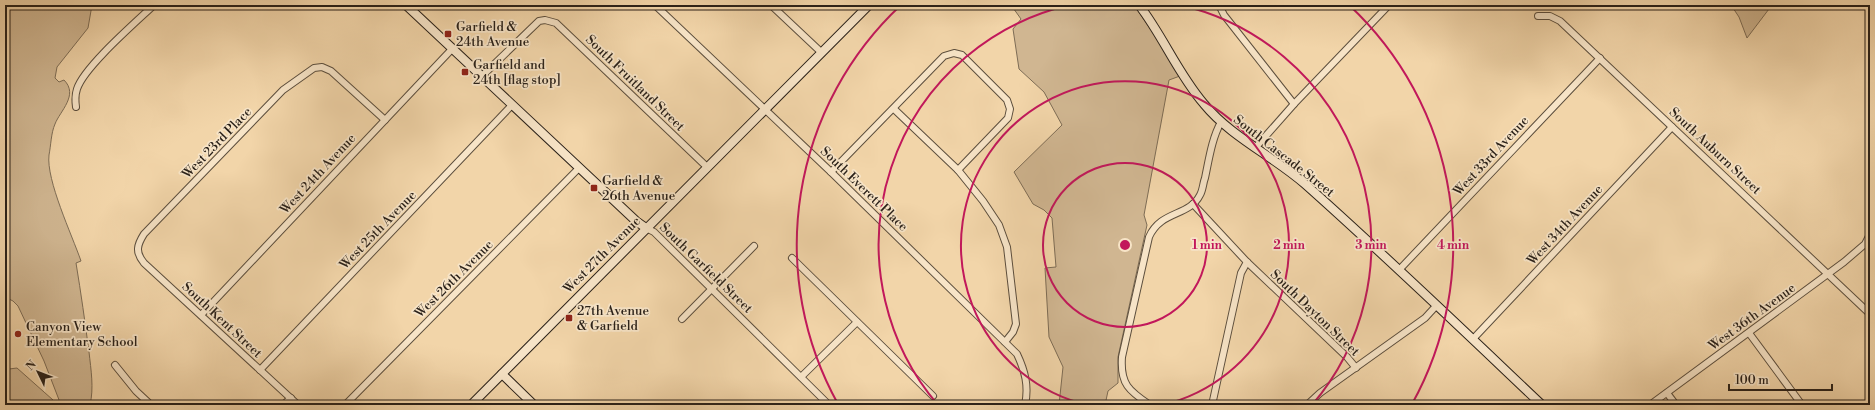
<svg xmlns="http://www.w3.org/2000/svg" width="1875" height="410" font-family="'Libre Bodoni',serif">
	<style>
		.green { fill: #d0b691; stroke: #7d6c55 }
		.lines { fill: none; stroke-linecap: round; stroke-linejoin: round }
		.street-casing { stroke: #5c4e3d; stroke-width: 8 }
		.secondary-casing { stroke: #2a2119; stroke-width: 10 }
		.street { stroke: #f7e4c7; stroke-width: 6 }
		.secondary { stroke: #f7e4c7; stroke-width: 8 }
		.ring { fill: none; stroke: #c2185b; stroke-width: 2 }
		.poi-dot { fill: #8f2418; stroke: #f7e4c7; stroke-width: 1.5 }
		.labels { text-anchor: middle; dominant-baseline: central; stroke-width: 3.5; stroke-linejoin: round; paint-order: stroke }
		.poi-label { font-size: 13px; fill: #2a2119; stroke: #f7e4c7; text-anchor: start }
		.street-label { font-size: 13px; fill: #2a2119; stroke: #f7e4c7 }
		.centre { fill: #c2185b; stroke: #f7e4c7; stroke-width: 2 }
		.ring-label { font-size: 12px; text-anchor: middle; font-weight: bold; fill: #c2185b; stroke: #f7e4c7; stroke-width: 3.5; stroke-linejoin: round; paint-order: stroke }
	</style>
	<rect width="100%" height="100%" fill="#f2d5a9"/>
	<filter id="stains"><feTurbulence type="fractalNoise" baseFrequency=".005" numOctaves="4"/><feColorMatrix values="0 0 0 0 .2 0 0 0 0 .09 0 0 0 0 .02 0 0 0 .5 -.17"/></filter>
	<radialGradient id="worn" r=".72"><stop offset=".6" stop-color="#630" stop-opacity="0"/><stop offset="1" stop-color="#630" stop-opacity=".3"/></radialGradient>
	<g class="green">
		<path d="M5,5H92L88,28L57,67L55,78L59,82L64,80C79,95 60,111 55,124C51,133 51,145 49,155C46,180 72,235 81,261L76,263C81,293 85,322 89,352C91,370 94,388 90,405H61L44,361L18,306L13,301L5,297Z"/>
		<polygon points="1011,5 1134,5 1160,43 1180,76 1169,80 1144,215 1147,225 1118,357 1118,383 1108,391 1105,405 1059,405 1063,367 1049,337 1045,268 1056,267 1052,218 1044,210 1033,204 1014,172 1062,125 1044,92 1019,69 1013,29 1021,19"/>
		<polygon points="1731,5 1772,5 1747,38 1739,17"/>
		<polygon points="17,368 53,400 49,405 5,405 5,372 9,369"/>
	</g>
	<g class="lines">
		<g class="street-casing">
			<g id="street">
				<path d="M655,5L831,172L1017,354C1025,371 1029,386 1025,405"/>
				<polyline points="771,5 822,53"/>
				<polyline points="1219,5 1224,15 1294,104"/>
				<polyline points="1538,16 1550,16 1560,21 1870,314"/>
				<polyline points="482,76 539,21 545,20 556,23 707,167"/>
				<path d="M76,107C75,100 75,95 77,89C84,67 136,22 154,5"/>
				<polyline points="894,109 958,170 983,201 999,225 1007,247 1016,324 1013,332 1005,342"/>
				<polyline points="1256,147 1294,104 1389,5"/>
				<polyline points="831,172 944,56 954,53 962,55 1007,100 1010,109 1008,118 958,170"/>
				<polyline points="1193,204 1247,262 1347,357 1356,368"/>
				<polyline points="646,228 654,232 829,405"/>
				<polyline points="792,258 933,396"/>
				<polyline points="1399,270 1600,58"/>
				<polyline points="201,315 452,49"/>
				<polyline points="682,319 754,246"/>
				<polyline points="1749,333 1802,405"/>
				<polyline points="1473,339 1672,127"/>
				<polyline points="115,365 136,391 151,405"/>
				<polyline points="260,370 512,105"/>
				<polyline points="801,377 857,322"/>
				<polyline points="1667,393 1676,405"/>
				<polyline points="283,405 291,398"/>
				<path d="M298,405L144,263C135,252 137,245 144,234L283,90L314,68L322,67L331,71L385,120"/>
				<polyline points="345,405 579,168"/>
				<path d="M1150,405C1129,391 1120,384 1122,357L1149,237C1161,210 1189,217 1200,195C1203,190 1203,183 1205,178C1209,159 1212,138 1221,122"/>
				<polyline points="1212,405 1241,273 1247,262"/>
				<polyline points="1307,405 1320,393 1425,318 1436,306"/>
				<polyline points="1650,405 1844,262 1865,244 1870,234"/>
			</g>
		</g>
		<g class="secondary-casing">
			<g id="secondary">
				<polyline points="406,5 636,221 646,228"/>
				<path d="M1139,5C1163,36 1178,74 1204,104C1231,137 1273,156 1305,184C1386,256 1464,331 1542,405"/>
				<polyline points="502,374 534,405"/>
				<polyline points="471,405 869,5"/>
			</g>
		</g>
		<use href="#street" class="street"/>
		<use href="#secondary" class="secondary"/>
	</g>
	<g class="ring">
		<circle cx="1125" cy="245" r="82"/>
		<path d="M1088 405A164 164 0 1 1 1162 405"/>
		<path d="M938 405A246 246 0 0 1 1070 5M1180 5A246 246 0 0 1 1312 405"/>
		<path d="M838 404A328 328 0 0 1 901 5M1349 5A328 328 0 0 1 1412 404"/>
	</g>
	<g class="poi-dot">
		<rect x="444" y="30" width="8" height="8" rx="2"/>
		<rect x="461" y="68" width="8" height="8" rx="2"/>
		<rect x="590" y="184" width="8" height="8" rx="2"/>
		<rect x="565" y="314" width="8" height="8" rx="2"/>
		<circle cx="18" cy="334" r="4"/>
	</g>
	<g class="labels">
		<g class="poi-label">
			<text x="456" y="27">Garfield &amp;<tspan x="456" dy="15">24th Avenue</tspan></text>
			<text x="473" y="65">Garfield and<tspan x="473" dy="15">24th [flag stop]</tspan></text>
			<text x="602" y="181">Garfield &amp;<tspan x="602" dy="15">26th Avenue</tspan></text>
			<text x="577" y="311">27th Avenue<tspan x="577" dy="15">&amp; Garfield</tspan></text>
			<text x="26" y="327">Canyon View<tspan x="26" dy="15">Elementary School</tspan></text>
		</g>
		<g class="street-label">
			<text transform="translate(635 83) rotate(44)">South Fruitland Street</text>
			<text transform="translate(217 143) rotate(-46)">West 23rd Place</text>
			<text transform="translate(1715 151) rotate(43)">South Auburn Street</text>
			<text transform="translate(1284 156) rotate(38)">South Cascade Street</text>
			<text transform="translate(1491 156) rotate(-47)">West 33rd Avenue</text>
			<text transform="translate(318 174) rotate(-47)">West 24th Avenue</text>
			<text transform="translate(864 189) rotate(44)">South Everett Place</text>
			<text transform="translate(1565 225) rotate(-47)">West 34th Avenue</text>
			<text transform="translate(378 230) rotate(-46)">West 25th Avenue</text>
			<text transform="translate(602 255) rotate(-45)">West 27th Avenue</text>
			<text transform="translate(706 268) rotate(44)">South Garfield Street</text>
			<text transform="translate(454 279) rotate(-45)">West 26th Avenue</text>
			<text transform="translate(1315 313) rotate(44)">South Dayton Street</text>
			<text transform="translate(1752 317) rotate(-36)">West 36th Avenue</text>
			<text transform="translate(222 320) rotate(43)">South Kent Street</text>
		</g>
	</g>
	<circle cx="1125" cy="245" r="6" class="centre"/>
	<g class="ring-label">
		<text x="1207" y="249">1 min</text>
		<text x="1289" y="249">2 min</text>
		<text x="1371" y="249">3 min</text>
		<text x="1453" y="249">4 min</text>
	</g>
	<rect width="1875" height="410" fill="none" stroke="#f2d5a9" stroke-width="20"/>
	<rect x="6" y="6" width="1863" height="398" fill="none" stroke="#2a2119" stroke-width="2"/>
	<rect x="10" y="10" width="1855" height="390" fill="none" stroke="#2a2119"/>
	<g transform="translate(38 372) rotate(313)" stroke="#f7e4c7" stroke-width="3" paint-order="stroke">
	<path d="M0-3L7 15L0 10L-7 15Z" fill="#2a2119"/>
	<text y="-6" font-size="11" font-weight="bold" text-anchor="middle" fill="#2a2119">N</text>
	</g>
	<path d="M1729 384v6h103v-6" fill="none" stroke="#2a2119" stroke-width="2"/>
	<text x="1735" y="384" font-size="12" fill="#2a2119" stroke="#f7e4c7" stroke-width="3" paint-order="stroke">100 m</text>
	<rect width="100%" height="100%" filter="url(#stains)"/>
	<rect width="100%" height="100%" fill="url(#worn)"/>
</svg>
